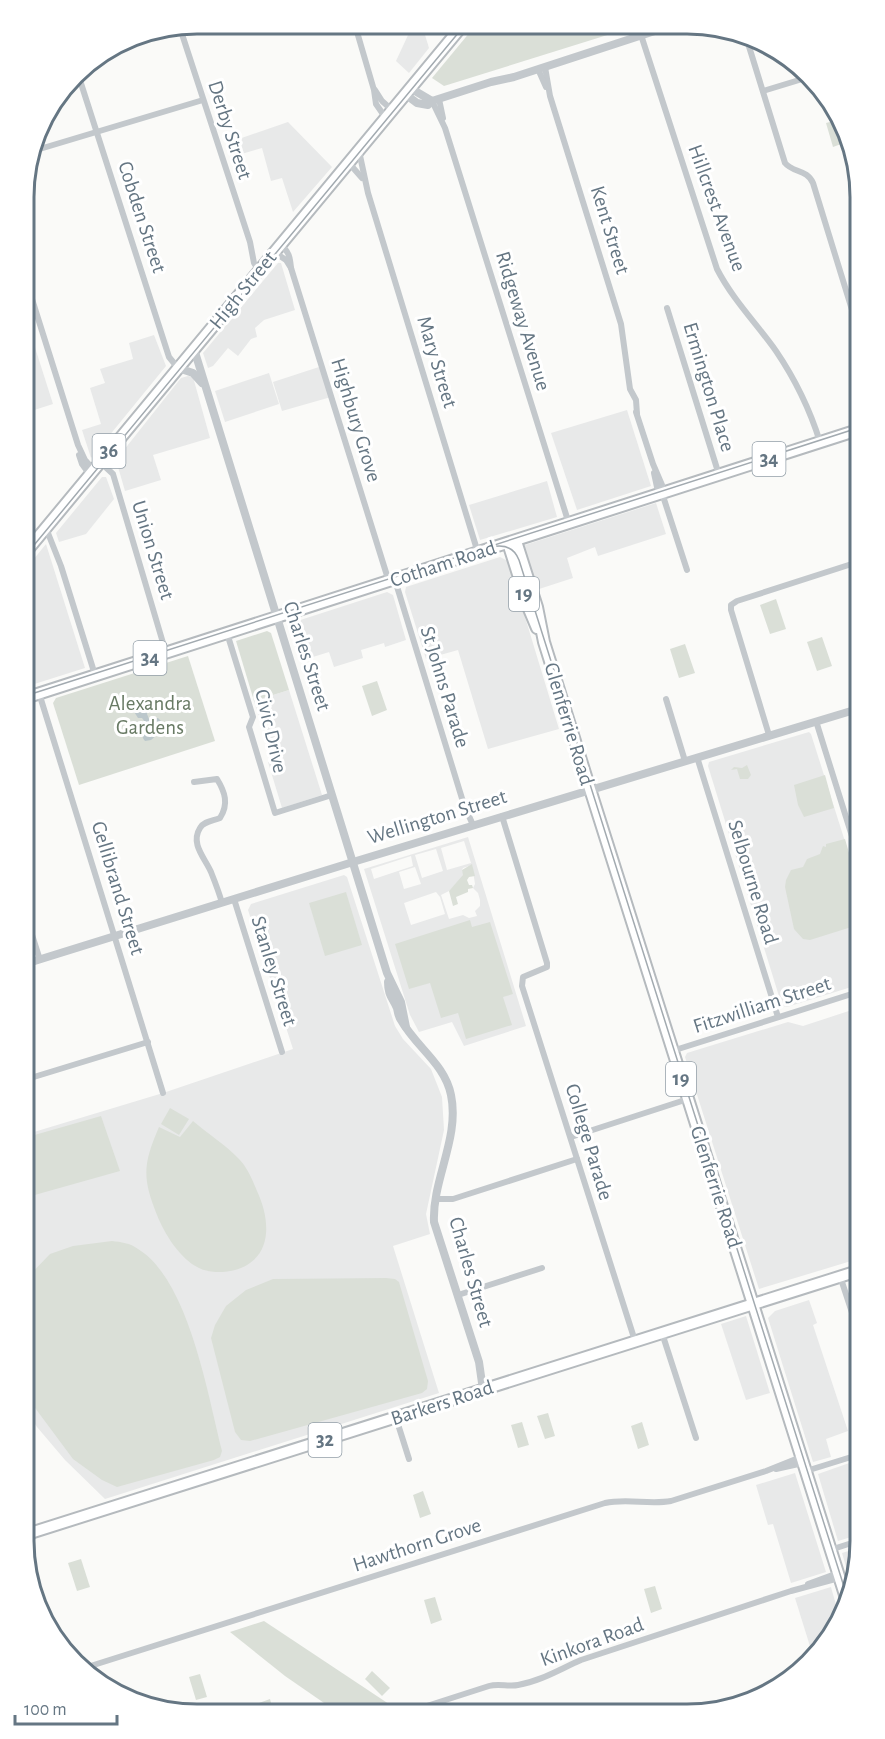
<svg xmlns="http://www.w3.org/2000/svg" width="885" height="1739" font-family="'Alegreya Sans',sans-serif">
	<style>
		.built { fill: #e8e9e9; fill-rule: evenodd }
		.green { fill: #dadfd7 }
		.water { fill: #bbc7cb }
		.lines { fill: none; stroke-linecap: round; stroke-linejoin: round }
		.primary-casing { stroke: #b5babe; stroke-width: 14 }
		.minor { stroke: #c3c8cc; stroke-width: 6 }
		.tertiary { stroke: #c3c8cc; stroke-width: 8 }
		.primary { stroke: #fff; stroke-width: 10 }
		.tram { stroke: #a2aab0; stroke-width: 1.5 }
		.labels { text-anchor: middle; dominant-baseline: central; stroke-width: 6; stroke-linejoin: round; paint-order: stroke }
		.shield { fill: #fff; stroke: #939fa8; stroke-width: 1.5 }
		.shield-label { font-size: 20px; font-weight: bold; fill: #657683 }
		.street-label { font-size: 21px; fill: #657683; stroke: #fff }
		.park-label { font-size: 21px; fill: #687a64; stroke: #fff }
		.rim { fill: none; stroke: #657683; stroke-width: 3 }
	</style>
	<rect width="100%" height="100%" fill="#fafaf8"/>
	<g class="built">
		<polygon points="420,25 422,25 429,48 409,73 396,61 409,33"/>
		<polygon points="288,122 332,167 293,212 282,178 271,181 262,148 231,157 227,143"/>
		<polygon points="278,263 281,263 295,310 264,320 255,328 257,337 251,339 238,356 228,348 213,366 208,368 203,353"/>
		<polygon points="25,316 53,404 25,413"/>
		<polygon points="154,335 166,366 91,458 82,430 101,424 90,388 105,383 100,369 133,359 129,343"/>
		<polygon points="322,366 331,397 282,411 273,382"/>
		<polygon points="269,373 279,404 225,422 215,391"/>
		<polygon points="188,376 193,377 210,438 153,455 161,480 125,491 116,460 181,378"/>
		<polygon points="627,410 651,486 577,510 551,433"/>
		<polygon points="102,477 106,477 114,499 86,534 59,542 56,533"/>
		<polygon points="547,481 557,517 480,540 469,505"/>
		<polygon points="25,502 33,528 25,538"/>
		<polygon points="656,503 666,534 598,556 595,547 567,558 573,578 536,590 522,546"/>
		<polygon points="46,544 85,668 25,687 25,570"/>
		<polygon points="500,557 508,561 559,729 488,749 458,650 426,659 405,592 406,587"/>
		<polygon points="387,592 393,595 406,640 385,647 384,643 361,650 363,658 334,667 329,652 300,661 288,624"/>
		<polygon points="289,690 322,795 282,808 268,762 273,760 254,701"/>
		<polygon points="809,732 811,734 861,892 861,984 787,1007 782,1006 708,766 709,762"/>
		<path d="M468,837L526,1026L464,1046L452,1022L419,1032L410,1015L364,869ZM464,841L471,863L447,870L441,848ZM436,849L443,871L422,878L415,855ZM411,856L413,866L374,879L371,869ZM472,865L475,884L473,888L478,893L480,900V906L475,911L477,916L469,918L463,915L449,919L441,895L449,891L460,880L464,874L462,870L463,868ZM415,867L421,884L404,889L399,872ZM436,892L440,897L445,914L411,925L404,903Z"/>
		<polygon points="344,875 347,877 395,1026 403,1039 431,1069 442,1097 444,1130 426,1214 430,1234 393,1246 439,1393 105,1499 65,1460 37,1427 24,1407 24,1135 163,1093 293,1049 248,910 251,904"/>
		<polygon points="861,1007 861,1258 759,1289 685,1057 687,1053 788,1022 803,1026"/>
		<polygon points="809,1300 817,1323 813,1325 848,1431 826,1439 831,1457 813,1462 768,1318 775,1311"/>
		<polygon points="746,1316 770,1393 746,1400 721,1324"/>
		<polygon points="855,1461 861,1478 861,1534 838,1541 818,1474"/>
		<polygon points="795,1473 826,1572 791,1583 773,1524 768,1525 756,1485"/>
		<polygon points="861,1547 861,1553 850,1580 842,1553"/>
		<polygon points="831,1587 838,1612 825,1647 813,1656 795,1598"/>
	</g>
	<g class="green">
		<polygon points="475,26 633,27 444,86 432,78"/>
		<polygon points="837,120 844,143 833,147 826,123"/>
		<polygon points="776,599 786,629 770,634 760,605"/>
		<polygon points="267,631 271,633 289,690 254,701 236,641"/>
		<polygon points="822,637 832,666 817,671 807,642"/>
		<polygon points="685,644 695,673 679,678 670,649"/>
		<polygon points="188,656 215,741 79,785 53,703 56,698"/>
		<polygon points="377,681 387,710 372,716 362,686"/>
		<polygon points="747,765 751,775 748,779 740,779 737,769 731,770 734,767 742,768"/>
		<polygon points="825,775 834,808 804,817 798,805 794,785"/>
		<polygon points="845,839 861,895 861,924 810,940 803,939 794,929 785,887 786,880 791,870 803,867 807,859 820,854 823,846 826,847 826,844"/>
		<polygon points="472,864 475,876 469,877 467,880 469,885 472,885 473,888 468,889 468,892 456,897 458,904 453,906 449,891 463,875 462,870"/>
		<polygon points="346,892 362,945 325,956 309,903"/>
		<polygon points="470,920 472,927 490,922 513,994 503,997 512,1025 466,1039 458,1013 441,1018 430,983 409,989 395,944"/>
		<polygon points="861,935 861,974 850,938"/>
		<polygon points="170,1108 189,1119 179,1135 161,1124"/>
		<polygon points="101,1116 120,1171 24,1198 24,1138"/>
		<path d="M193,1121C208,1134 226,1145 239,1159C247,1167 253,1181 257,1191C271,1221 273,1259 235,1270C224,1273 209,1273 199,1268C180,1259 164,1233 157,1215C142,1178 143,1164 159,1127L180,1137Z"/>
		<path d="M112,1241C121,1242 130,1243 138,1249C189,1280 208,1396 222,1451L220,1457L214,1460L117,1487L102,1480L73,1459L24,1393L25,1280L50,1254L73,1246Z"/>
		<polygon points="386,1278 395,1279 399,1282 428,1381 427,1389 422,1393 250,1441 241,1440 235,1432 211,1338 215,1325 226,1306 246,1290 273,1279"/>
		<polygon points="548,1413 555,1436 545,1439 537,1416"/>
		<polygon points="522,1422 529,1445 518,1448 511,1425"/>
		<polygon points="642,1422 649,1445 638,1449 631,1426"/>
		<polygon points="423,1491 431,1514 420,1518 413,1495"/>
		<polygon points="81,1559 90,1587 77,1591 68,1563"/>
		<polygon points="655,1586 662,1609 651,1613 644,1589"/>
		<polygon points="435,1597 442,1620 431,1624 424,1600"/>
		<polygon points="264,1621 404,1714 340,1714 285,1676 230,1632"/>
		<polygon points="372,1671 390,1688 382,1696 365,1679"/>
		<polygon points="200,1674 207,1697 196,1700 189,1677"/>
		<polygon points="270,1699 274,1714 263,1714 259,1703"/>
	</g>
	<path class="water" d="M144,702L149,706L147,714L149,719L158,718L164,724V729L151,740L145,741C140,735 141,728 145,722L142,718H138L133,710Z"/>
	<g class="lines">
		<g class="primary-casing">
			<g id="primary">
				<polyline points="516,541 537,607 544,642 590,789 845,1595"/>
				<polyline points="508,543 529,609 537,628"/>
				<polyline points="25,553 462,26"/>
				<polyline points="25,698 861,429"/>
				<polyline points="24,1535 861,1270"/>
			</g>
		</g>
		<g class="minor">
			<polyline points="355,25 374,90 376,104 385,117"/>
			<polyline points="180,28 250,242 254,263 259,271"/>
			<path d="M641,35L717,269C733,300 757,324 776,351C795,379 810,410 820,442"/>
			<path d="M747,40L785,163C793,173 807,169 813,183L861,339"/>
			<polyline points="545,67 550,96 621,324 630,389 636,400 637,414"/>
			<polyline points="538,69 546,87"/>
			<polyline points="78,74 169,357 178,368"/>
			<polyline points="375,90 382,101 392,110"/>
			<polyline points="763,91 809,77"/>
			<polyline points="439,99 443,118"/>
			<polyline points="432,101 445,128 569,524"/>
			<polyline points="33,151 203,100"/>
			<polyline points="359,151 368,193 478,553"/>
			<polyline points="348,162 362,178"/>
			<path d="M280,245C289,251 290,257 291,268L389,582"/>
			<polyline points="274,252 286,260 291,268"/>
			<polyline points="25,277 78,445 85,460 94,470"/>
			<polyline points="667,308 719,475"/>
			<polyline points="636,412 653,464 662,485 662,493 687,570"/>
			<polyline points="79,455 82,464 90,475"/>
			<polyline points="100,462 113,474 166,653"/>
			<polyline points="654,473 657,487 661,493"/>
			<polyline points="46,528 61,566 95,675"/>
			<polyline points="395,580 464,805 473,825"/>
			<polyline points="227,633 253,717 249,727 275,813 332,795"/>
			<polyline points="39,693 163,1093"/>
			<polyline points="666,699 685,761"/>
			<polyline points="816,721 861,865"/>
			<polyline points="769,735 731,610 731,605 737,601 861,561"/>
			<polyline points="697,757 778,1017"/>
			<path d="M194,782L217,779C225,792 229,804 220,818C213,821 204,821 200,828C190,844 205,858 211,872C215,882 219,892 222,903"/>
			<polyline points="502,816 547,963 547,967 523,977 522,986 635,1341"/>
			<polyline points="234,899 282,1052"/>
			<polyline points="25,913 40,960"/>
			<polyline points="672,1051 861,991"/>
			<polyline points="24,1080 148,1042"/>
			<polyline points="571,1137 688,1099"/>
			<polyline points="437,1199 453,1199 577,1159"/>
			<polyline points="840,1276 861,1340"/>
			<polyline points="458,1295 542,1268"/>
			<polyline points="662,1333 696,1438"/>
			<polyline points="396,1418 409,1459"/>
			<polyline points="776,1469 803,1463"/>
			<polyline points="806,1471 861,1454"/>
			<polyline points="830,1550 861,1540"/>
			<polyline points="808,1584 838,1573"/>
			<path d="M81,1669L605,1503C627,1498 649,1505 671,1501L766,1471L801,1457"/>
			<path d="M402,1714L489,1686C499,1683 508,1687 518,1685C541,1681 560,1669 581,1660L791,1591L839,1578"/>
		</g>
		<g class="tertiary">
			<polyline points="410,88 432,101"/>
			<polyline points="405,94 417,103 428,105 432,101 491,82 514,77 667,27"/>
			<polyline points="194,349 387,973 401,1002 406,1027"/>
			<polyline points="178,368 193,373 202,383"/>
			<polyline points="25,964 353,862 861,708"/>
			<path d="M388,982C388,995 392,997 397,1008C398,1012 398,1016 401,1020C416,1047 445,1064 451,1095C460,1138 432,1180 434,1222L479,1362L483,1390"/>
		</g>
		<use href="#primary" class="primary"/>
		<g class="tram">
			<path d="M491,547C504,544 514,547 519,560L846,1593"/>
			<polyline points="25,556 464,26"/>
			<polyline points="25,696 861,427"/>
		</g>
	</g>
	<g class="labels">
		<g class="shield">
			<rect x="92.5" y="434" width="33" height="34" rx="4.5"/>
			<rect x="752.5" y="442" width="33" height="34" rx="4.5"/>
			<rect x="509" y="577" width="30" height="34" rx="4.5"/>
			<rect x="133.5" y="641" width="33" height="34" rx="4.5"/>
			<rect x="666" y="1062" width="30" height="34" rx="4.5"/>
			<rect x="308.5" y="1423" width="33" height="34" rx="4.5"/>
		</g>
		<g class="shield-label">
			<text x="109" y="451">36</text>
			<text x="769" y="459">34</text>
			<text x="524" y="594">19</text>
			<text x="150" y="658">34</text>
			<text x="681" y="1079">19</text>
			<text x="325" y="1440">32</text>
		</g>
		<g class="street-label">
			<text transform="translate(230 130) rotate(72)">Derby Street</text>
			<text transform="translate(717 208) rotate(70)">Hillcrest Avenue</text>
			<text transform="translate(142 217) rotate(72)">Cobden Street</text>
			<text transform="translate(610 230) rotate(73)">Kent Street</text>
			<text transform="translate(243 290) rotate(-51)">High Street</text>
			<text transform="translate(523 321) rotate(73)">Ridgeway Avenue</text>
			<text transform="translate(437 362) rotate(73)">Mary Street</text>
			<text transform="translate(709 387) rotate(73)">Ermington Place</text>
			<text transform="translate(356 420) rotate(73)">Highbury Grove</text>
			<text transform="translate(153 550) rotate(73)">Union Street</text>
			<text transform="translate(443 564) rotate(-18)">Cotham Road</text>
			<text transform="translate(307 656) rotate(72)">Charles Street</text>
			<text transform="translate(445 687) rotate(73)">St Johns Parade</text>
			<text transform="translate(569 724) rotate(73)">Glenferrie Road</text>
			<text transform="translate(271 731) rotate(77)">Civic Drive</text>
			<text transform="translate(437 817) rotate(-17)">Wellington Street</text>
			<text transform="translate(753 882) rotate(73)">Selbourne Road</text>
			<text transform="translate(118 888) rotate(73)">Gellibrand Street</text>
			<text transform="translate(274 971) rotate(73)">Stanley Street</text>
			<text transform="translate(762 1005) rotate(-18)">Fitzwilliam Street</text>
			<text transform="translate(589 1142) rotate(73)">College Parade</text>
			<text transform="translate(716 1187) rotate(72)">Glenferrie Road</text>
			<text transform="translate(471 1272) rotate(74)">Charles Street</text>
			<text transform="translate(442 1403) rotate(-18)">Barkers Road</text>
			<text transform="translate(417 1545) rotate(-18)">Hawthorn Grove</text>
			<text transform="translate(592 1642) rotate(-20)">Kinkora Road</text>
		</g>
		<g class="park-label">
			<text x="150" y="703">Alexandra<tspan x="150" dy="24">Gardens</tspan></text>
		</g>
	</g>
	<path d="M0 0H885V1739H0ZM197 34H687A163 163 0 0 1 850 197V1541A163 163 0 0 1 687 1704H197A163 163 0 0 1 34 1541V197A163 163 0 0 1 197 34Z" fill="#fff" fill-rule="evenodd"/>
	<path class="rim" d="M197 34H687A163 163 0 0 1 850 197V1541A163 163 0 0 1 687 1704H197A163 163 0 0 1 34 1541V197A163 163 0 0 1 197 34Z"/>
	<path d="M15 1715v9h102v-9" fill="none" stroke="#657683" stroke-width="3"/>
	<text x="24" y="1715" font-size="18" fill="#657683" stroke="#ffffff" stroke-width="4.5" paint-order="stroke">100 m</text>
</svg>
